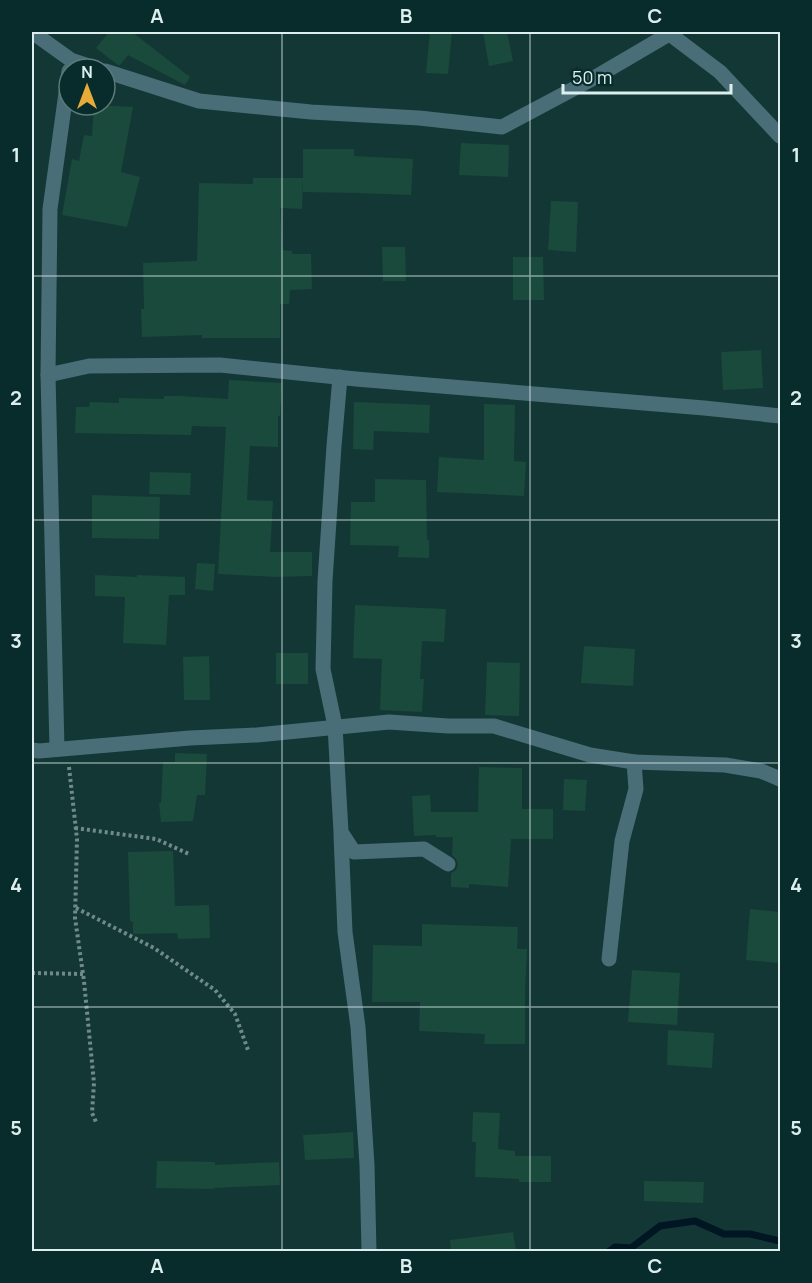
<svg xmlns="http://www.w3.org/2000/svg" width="812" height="1283" font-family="Manrope,sans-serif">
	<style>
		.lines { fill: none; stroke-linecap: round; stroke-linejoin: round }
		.stream { stroke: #011623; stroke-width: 7 }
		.building { fill: #1a4a3b }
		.path { stroke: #6e8b89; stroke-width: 4; stroke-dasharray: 3 3; stroke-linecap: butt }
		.minor { stroke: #496e77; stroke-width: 15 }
		.grid { fill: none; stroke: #dcefee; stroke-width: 1.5; stroke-opacity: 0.55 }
		.neatline { fill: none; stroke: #dcefee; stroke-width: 2 }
		.grid-label { font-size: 20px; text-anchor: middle; font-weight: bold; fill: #dcefee }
	</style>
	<rect width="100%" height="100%" fill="#133735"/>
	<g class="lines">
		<polyline class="stream" points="608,1252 615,1247 631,1248 660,1226 695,1221 724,1234 750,1234 780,1241"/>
	</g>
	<g class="building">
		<polygon points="109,32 132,32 190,77 185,85 128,55 120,65 118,65 96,48"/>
		<polygon points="430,32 452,32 448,74 426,73"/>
		<polygon points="483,32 507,32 513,61 489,66"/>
		<polygon points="94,105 133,107 121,172 140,177 127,227 62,215 72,159 79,161 84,135 92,136"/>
		<polygon points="461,143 509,145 508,177 459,175"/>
		<polygon points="303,149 354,149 354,156 413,159 411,195 358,193 303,192"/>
		<polygon points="253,178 303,178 302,209 280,208 282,250 292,251 292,254 311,254 312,289 290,290 289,304 280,304 280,338 202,338 202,335 142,337 141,309 144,309 143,263 197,261 199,183 253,184"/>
		<polygon points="551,201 578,202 576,252 548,250"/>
		<polygon points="382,247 405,247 406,281 383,281"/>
		<polygon points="513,257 543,257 544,300 513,300"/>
		<polygon points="761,350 763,388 723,390 721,352"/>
		<polygon points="229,380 282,383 280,416 278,416 278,447 250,446 247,500 273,501 270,552 312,552 312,576 276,577 218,574 226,427 192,426 191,435 75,433 76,407 89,407 90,402 119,403 119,398 164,399 164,396 181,396 228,399"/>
		<polygon points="354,402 430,405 429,433 374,431 373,450 353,449"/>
		<polygon points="484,404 515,405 514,461 526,462 524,496 437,492 439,457 484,460"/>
		<polygon points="150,472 191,473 190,495 149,494"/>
		<polygon points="375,479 426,480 427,540 429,540 429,558 398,557 399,546 350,545 351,502 375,502"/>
		<polygon points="92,495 160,497 159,539 92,538"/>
		<polygon points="197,563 215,564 213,591 195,589"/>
		<polygon points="95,575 137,577 137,575 185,577 185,595 169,595 166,645 123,643 125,597 95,596"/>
		<polygon points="355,605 446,609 444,642 422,641 420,679 424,679 422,712 380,710 382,659 353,658"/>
		<polygon points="584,646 635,649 633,686 581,683"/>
		<rect x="276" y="653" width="32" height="31"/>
		<polygon points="209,656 210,700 184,700 183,657"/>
		<polygon points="487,662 520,663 519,716 485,715"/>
		<polygon points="175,753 207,754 205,795 197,795 193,821 161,822 159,803 161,803 163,762 175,762"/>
		<polygon points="479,767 522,768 522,809 553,809 553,839 511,839 508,887 469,884 469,888 451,887 451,873 456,870 458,865 456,859 452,855 453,837 436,837 436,835 414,836 412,796 430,795 431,812 478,812"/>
		<polygon points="564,779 587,780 585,811 563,810"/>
		<polygon points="173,851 175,906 209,905 210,938 178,939 177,933 133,934 133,922 130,921 128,852"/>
		<polygon points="750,909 780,912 780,963 746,960"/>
		<polygon points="422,924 518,927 517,949 527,949 525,991 525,1044 484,1044 485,1034 419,1031 420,1002 372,1002 373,945 422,946"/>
		<polygon points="632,970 680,973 677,1025 628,1022"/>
		<polygon points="668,1030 714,1033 712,1068 667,1065"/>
		<polygon points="473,1112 500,1113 498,1149 515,1151 515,1156 551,1156 551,1182 519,1182 519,1179 475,1177 476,1142 472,1142"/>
		<polygon points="353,1132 354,1158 305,1160 303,1135"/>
		<polygon points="157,1161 215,1162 215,1165 279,1162 280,1185 214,1188 214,1189 156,1188"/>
		<polygon points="644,1181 704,1182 703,1203 644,1201"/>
		<polygon points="513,1232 516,1251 451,1251 450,1240"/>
	</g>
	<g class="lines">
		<g class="path">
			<polyline points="69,767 77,839 75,918 84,981 94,1083 92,1113 96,1122"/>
			<polyline points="75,828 156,839 189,854"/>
			<polyline points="76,908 154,948 215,990 235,1014 248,1050"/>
			<polyline points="32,973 83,974"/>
		</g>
		<g class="minor">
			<polyline points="32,32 71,60 98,69"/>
			<polyline points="667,32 720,72 780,136"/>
			<polyline points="69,71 50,209 48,375 89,366 220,365 356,379 704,408 780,416"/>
			<polyline points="105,71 199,101 311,112 419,118 502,127 594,78 669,34"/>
			<polyline points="48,375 57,749"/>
			<polyline points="340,377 334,446 325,581 323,669 335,726 341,832 354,852 424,849 448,864"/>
			<polyline points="32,750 39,751 190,738 257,735 389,722 448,726 494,726 590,755 634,762 636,789 622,841 609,959"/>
			<polyline points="634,762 725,765 761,771 780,779"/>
			<polyline points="341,835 345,932 358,1027 367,1165 369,1252"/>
		</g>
	</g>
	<path class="grid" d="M282,32V1252M530,32V1252M32,276H780M32,520H780M32,763H780M32,1007H780"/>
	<rect width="812" height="1283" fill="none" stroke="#072c2b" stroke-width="66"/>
	<g transform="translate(87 87)"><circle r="28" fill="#072c2b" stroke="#5c7a79" stroke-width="1.5"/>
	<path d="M0-4.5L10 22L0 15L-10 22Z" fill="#e7ac37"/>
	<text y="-9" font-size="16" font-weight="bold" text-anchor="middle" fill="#dcefee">N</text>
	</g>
	<path d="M563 84v9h168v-9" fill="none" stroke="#dcefee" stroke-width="3"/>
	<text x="572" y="84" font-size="18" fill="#dcefee" stroke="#072c2b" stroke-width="4.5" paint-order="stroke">50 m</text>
	<rect x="33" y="33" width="746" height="1217" class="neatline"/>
	<g class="grid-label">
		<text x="157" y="23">A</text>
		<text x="406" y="23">B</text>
		<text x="655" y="23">C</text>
		<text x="16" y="162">1</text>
		<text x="796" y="162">1</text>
		<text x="16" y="405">2</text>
		<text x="796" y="405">2</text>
		<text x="16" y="648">3</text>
		<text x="796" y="648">3</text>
		<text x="16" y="892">4</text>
		<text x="796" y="892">4</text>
		<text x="16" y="1135">5</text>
		<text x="796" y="1135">5</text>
		<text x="157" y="1273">A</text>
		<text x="406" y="1273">B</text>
		<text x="655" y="1273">C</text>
	</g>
</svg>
